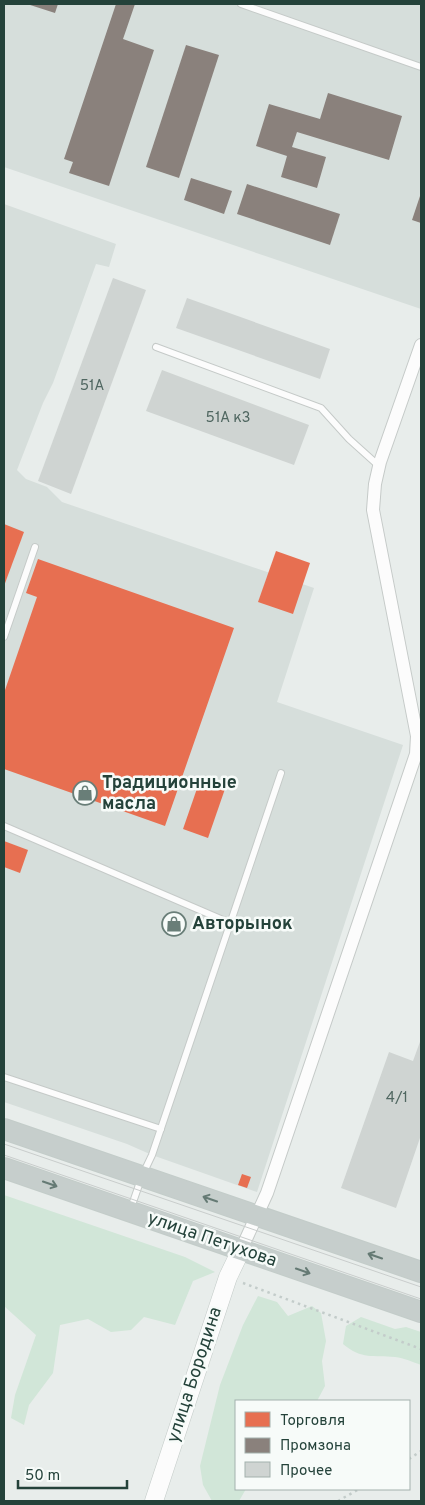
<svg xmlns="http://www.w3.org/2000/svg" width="425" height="1505" font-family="Overpass,sans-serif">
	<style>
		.built { fill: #d6dedb }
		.green { fill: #d1e6d8 }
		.shops { fill: #e76f51 }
		.industry { fill: #8a817c }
		.building { fill: #cfd4d2 }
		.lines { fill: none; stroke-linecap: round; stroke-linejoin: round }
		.service-casing { stroke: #c5cac8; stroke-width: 8 }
		.minor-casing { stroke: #c5cac8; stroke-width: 14 }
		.secondary-casing { stroke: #c3cbc8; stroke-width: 19 }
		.trunk-casing { stroke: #c3ccc9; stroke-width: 22 }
		.path { stroke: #c3ccca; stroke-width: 2.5; stroke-dasharray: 2.5 4; stroke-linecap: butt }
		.service { stroke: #fcfcfc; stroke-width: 6 }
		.minor { stroke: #fcfcfc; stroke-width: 12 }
		.secondary { stroke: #fcfcfc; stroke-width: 18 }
		.trunk { stroke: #c6cecc; stroke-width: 20 }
		.tram { stroke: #c9cdcc; stroke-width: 1 }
		.oneway { stroke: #657a74 }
		.labels { text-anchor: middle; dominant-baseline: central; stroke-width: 5; stroke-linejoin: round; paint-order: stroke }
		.number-label { font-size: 15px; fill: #506761 }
		.poi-label { font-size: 18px; font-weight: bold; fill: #24423a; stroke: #f7fbf9; text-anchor: start }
		.street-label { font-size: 18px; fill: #24423a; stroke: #f7fbf9 }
	</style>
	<rect width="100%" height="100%" fill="#e8edeb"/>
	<g class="built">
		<polygon points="4,4 421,4 421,309 4,167"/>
		<polygon points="4,204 116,244 109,267 96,264 53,383 43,403 17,470 26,479 47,487 62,502 314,588 277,702 403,745 257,1192 152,1155 127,1144 4,1102"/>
	</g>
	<g class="green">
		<polygon points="4,1195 185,1257 215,1272 193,1281 175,1325 144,1317 131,1330 111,1332 88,1319 60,1325 53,1373 29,1405 24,1425 11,1418 15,1395 36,1335 4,1306"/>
		<polygon points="258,1296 277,1302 288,1316 312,1306 321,1313 326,1341 322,1361 325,1386 317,1401 236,1401 236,1489 246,1489 239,1501 212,1501 203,1485 200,1466 220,1385 243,1325"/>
		<path d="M361,1317L395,1329L406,1327L421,1332V1365C413,1362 404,1358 395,1357C373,1355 362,1360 343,1344L346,1326Z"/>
	</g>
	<g class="shops">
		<polygon points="4,524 24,532 4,586"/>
		<polygon points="276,551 310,563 293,614 258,602"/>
		<polygon points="38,559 234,628 165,826 4,769 4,693 37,597 26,593"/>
		<polygon points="201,777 226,786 208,838 183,829"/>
		<polygon points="4,841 28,850 20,873 4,867"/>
		<polygon points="242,1174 251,1177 247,1188 238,1185"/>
	</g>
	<g class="industry">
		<polygon points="27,4 58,4 55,13"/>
		<polygon points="116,4 135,4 123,39 154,50 109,186 69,173 73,162 64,159"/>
		<polygon points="186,45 219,55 179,178 146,167"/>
		<polygon points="328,93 402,116 389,160 297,132 292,147 326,157 317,188 281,177 287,156 256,146 269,104 320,119"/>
		<polygon points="191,178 232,191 224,214 184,200"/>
		<polygon points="247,184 340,214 330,245 237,214"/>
		<polygon points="421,193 421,223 412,220"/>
	</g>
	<g class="building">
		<polygon points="113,278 146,290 71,494 38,481"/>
		<polygon points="187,298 330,349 320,379 176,328"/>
		<polygon points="162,370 309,425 294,465 146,411"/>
		<polygon points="421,1039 421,1135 396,1208 341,1188 389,1052 413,1061"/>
	</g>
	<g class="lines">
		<g class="service-casing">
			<g id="service">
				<polyline points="241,4 421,67"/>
				<polyline points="156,347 321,408 349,439 379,466"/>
				<polyline points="4,637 35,547"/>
				<polyline points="4,826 230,923"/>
				<polyline points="4,1077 161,1129"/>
				<polyline points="131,1208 142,1176 152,1155 281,773"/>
			</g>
		</g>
		<g class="minor-casing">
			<polyline id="minor" points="241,1250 267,1193 416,754 417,736 373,510 375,484 380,462 421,345"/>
		</g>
		<g class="secondary-casing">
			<polyline id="secondary" points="154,1501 228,1277 241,1250"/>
		</g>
		<g class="trunk-casing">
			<g id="trunk">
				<polyline points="4,1129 421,1272"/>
				<polyline points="4,1168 421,1312"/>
			</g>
		</g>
		<g class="path">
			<polyline points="243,1283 421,1349"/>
			<polyline points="409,1459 421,1451"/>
			<polyline points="338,1501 359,1489"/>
		</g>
		<use href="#service" class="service"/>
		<use href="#minor" class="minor"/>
		<use href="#secondary" class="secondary"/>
		<use href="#trunk" class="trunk"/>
		<g class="tram">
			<polyline points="4,1144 421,1287"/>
			<polyline points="4,1155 421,1299"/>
		</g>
	</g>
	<defs><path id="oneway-shaft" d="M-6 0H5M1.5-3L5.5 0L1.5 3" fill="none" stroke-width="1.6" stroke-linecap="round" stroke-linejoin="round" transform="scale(1.25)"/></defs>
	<g class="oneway">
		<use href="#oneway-shaft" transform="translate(50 1184) rotate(19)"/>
		<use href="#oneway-shaft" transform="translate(210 1199) rotate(-161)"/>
		<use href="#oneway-shaft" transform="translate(375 1256) rotate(-161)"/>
		<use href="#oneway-shaft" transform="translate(303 1271) rotate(19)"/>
	</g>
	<defs>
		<g id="shop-ring" transform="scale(1.25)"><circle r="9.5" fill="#f7fbf9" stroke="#697e78" stroke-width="1.5"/><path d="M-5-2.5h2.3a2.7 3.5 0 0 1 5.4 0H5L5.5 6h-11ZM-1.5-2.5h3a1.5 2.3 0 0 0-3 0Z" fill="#697e78"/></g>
	</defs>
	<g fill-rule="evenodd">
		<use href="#shop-ring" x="85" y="793"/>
		<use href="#shop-ring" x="174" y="924"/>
	</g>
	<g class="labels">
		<g class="number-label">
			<text x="92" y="386">51А</text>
			<text x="228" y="418">51А к3</text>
			<text x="397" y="1098">4/1</text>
		</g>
		<g class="poi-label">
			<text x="102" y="783">Традиционные<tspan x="102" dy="21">масла</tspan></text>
			<text x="192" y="924">Авторынок</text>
		</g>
		<g class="street-label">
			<text transform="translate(212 1240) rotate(19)">улица Петухова</text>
			<text transform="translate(195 1375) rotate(-72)">улица Бородина</text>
		</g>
	</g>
	<rect width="425" height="1505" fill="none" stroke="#24423a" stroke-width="10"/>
	<rect x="235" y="1400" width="175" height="90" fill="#f7fbf9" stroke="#a3b1ad"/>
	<rect x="245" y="1412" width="25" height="15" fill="#e76f51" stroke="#a3b1ad"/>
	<text x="280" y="1425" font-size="15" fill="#24423a">Торговля</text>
	<rect x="245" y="1438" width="25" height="15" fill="#8a817c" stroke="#a3b1ad"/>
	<text x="280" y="1450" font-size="15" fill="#24423a">Промзона</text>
	<rect x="245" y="1462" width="25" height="15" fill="#cfd4d2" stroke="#a3b1ad"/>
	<text x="280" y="1475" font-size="15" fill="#24423a">Прочее</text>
	<path d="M18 1480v8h109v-8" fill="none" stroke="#24423a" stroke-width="2.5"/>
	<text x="25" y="1480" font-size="15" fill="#24423a" stroke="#f7fbf9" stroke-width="4" paint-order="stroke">50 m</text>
</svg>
